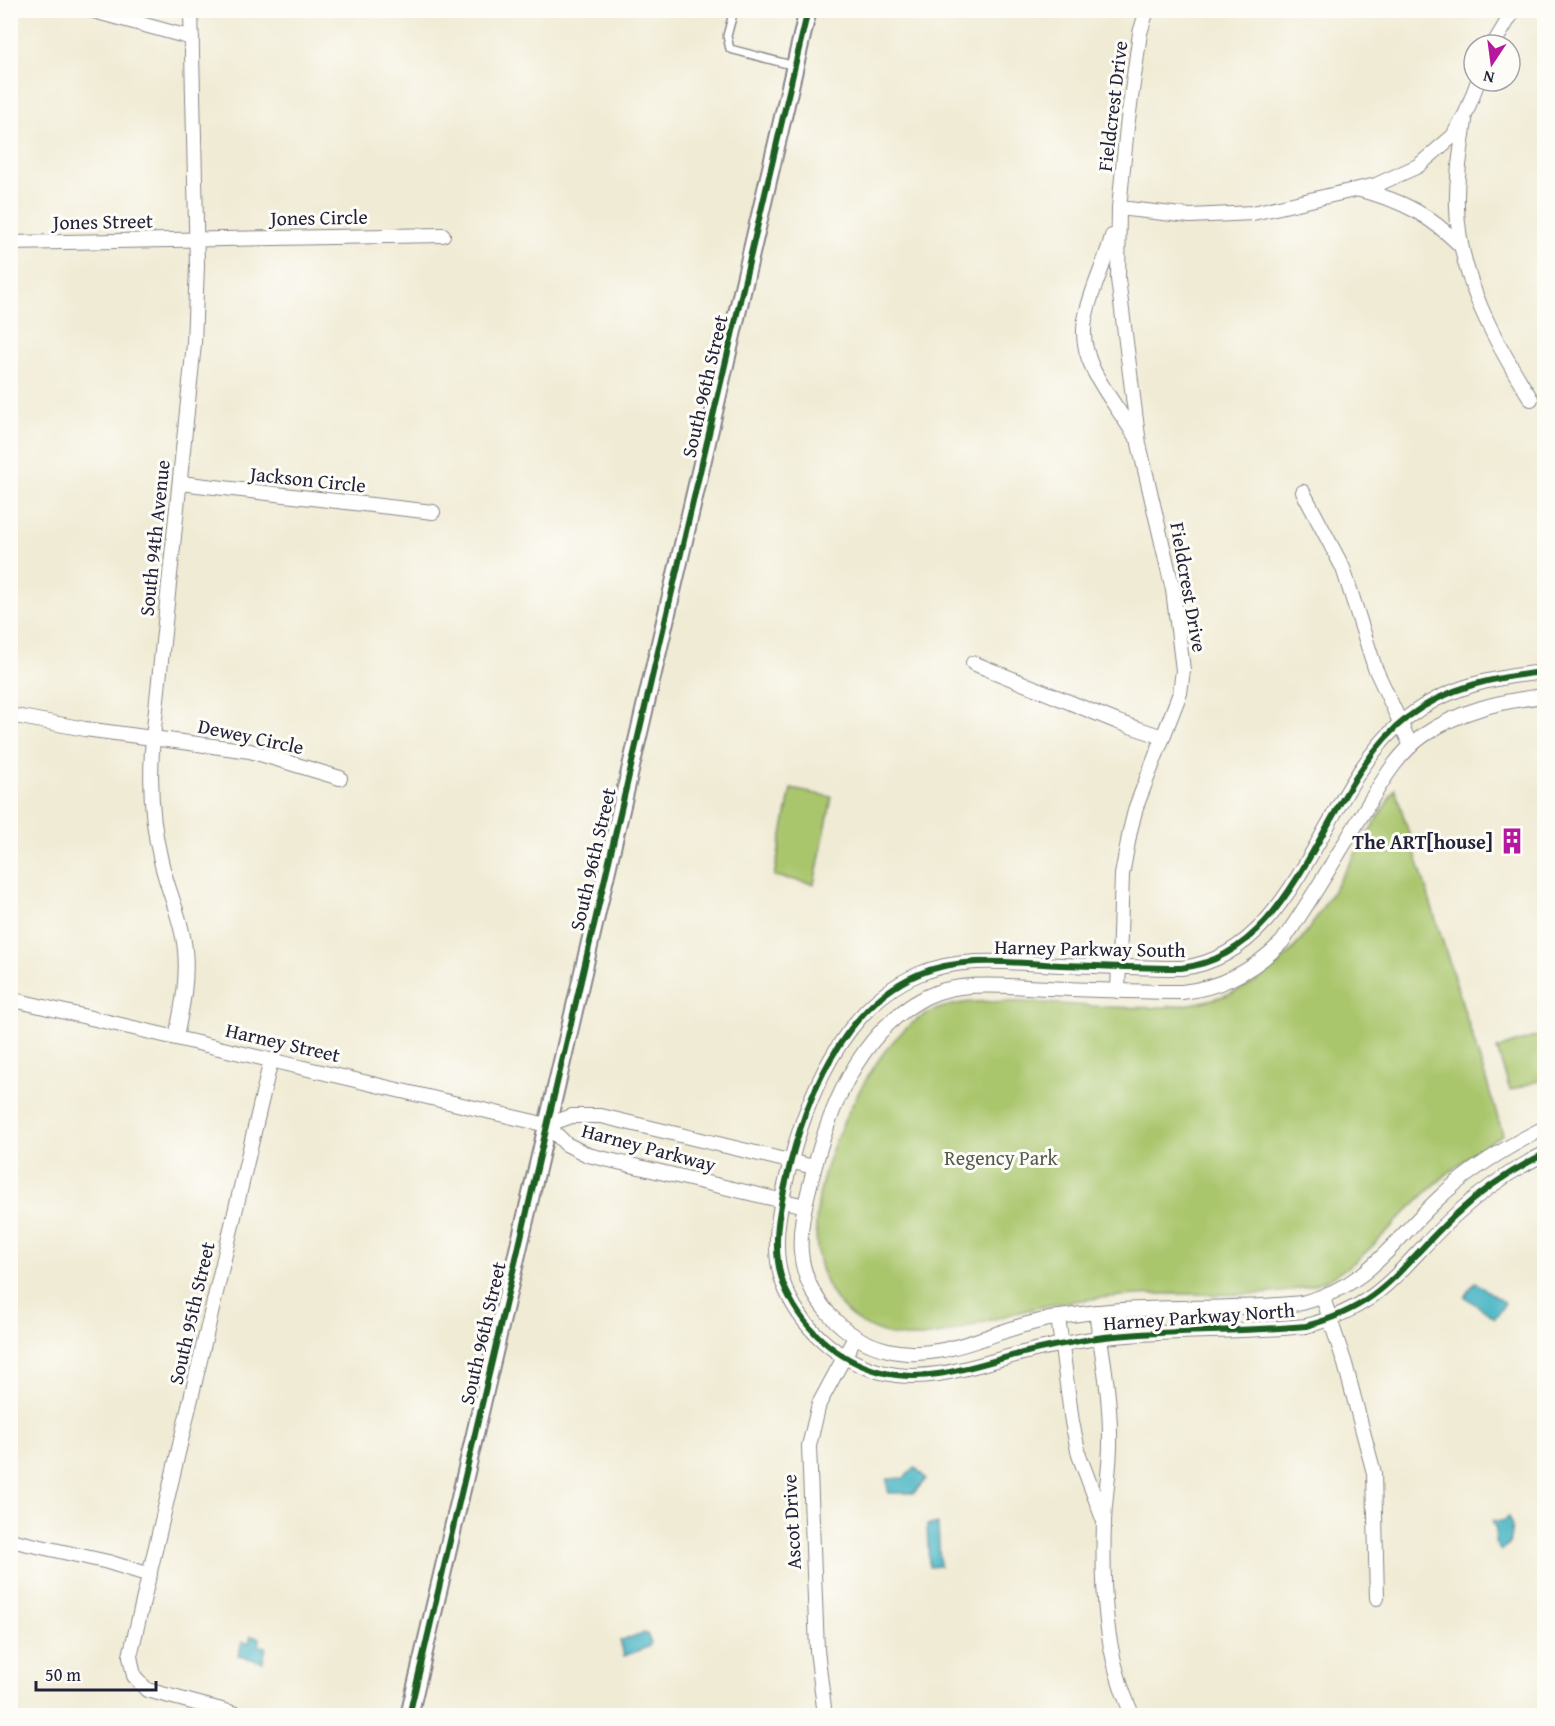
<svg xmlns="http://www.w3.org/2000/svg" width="1555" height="1726" font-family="'Gentium Book Plus',serif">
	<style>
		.green { fill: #aac66d; stroke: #667454; stroke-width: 1.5 }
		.water { fill: #48b6c4; stroke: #356c80; stroke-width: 1.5 }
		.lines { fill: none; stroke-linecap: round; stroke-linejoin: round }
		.service-casing { stroke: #898688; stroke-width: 10 }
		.minor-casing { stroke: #898688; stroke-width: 16 }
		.tertiary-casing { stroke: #898688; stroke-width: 20 }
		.service { stroke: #fff; stroke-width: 7 }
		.minor { stroke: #fff; stroke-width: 14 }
		.tertiary { stroke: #fff; stroke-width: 16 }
		.cycleway-casing { stroke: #fdfcf7; stroke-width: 10 }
		.cycleway { stroke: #1b5e20; stroke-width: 6 }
		.labels { text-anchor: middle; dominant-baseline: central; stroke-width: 6; stroke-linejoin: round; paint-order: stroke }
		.street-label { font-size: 20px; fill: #22223b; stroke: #fdfcf7 }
		.poi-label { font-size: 20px; font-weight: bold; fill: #22223b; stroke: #fdfcf7; text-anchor: end }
		.park-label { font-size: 20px; fill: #525b4c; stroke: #fdfcf7 }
	</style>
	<rect width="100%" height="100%" fill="#fdfcf7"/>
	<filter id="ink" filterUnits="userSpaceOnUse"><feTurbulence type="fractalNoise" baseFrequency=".0167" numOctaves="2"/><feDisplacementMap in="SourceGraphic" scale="12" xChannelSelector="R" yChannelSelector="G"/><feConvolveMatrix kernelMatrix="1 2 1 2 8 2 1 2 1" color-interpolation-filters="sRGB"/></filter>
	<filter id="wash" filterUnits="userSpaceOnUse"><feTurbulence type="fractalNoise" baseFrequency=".008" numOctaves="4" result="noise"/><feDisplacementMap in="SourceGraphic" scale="24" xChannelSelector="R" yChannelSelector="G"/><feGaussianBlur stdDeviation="1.35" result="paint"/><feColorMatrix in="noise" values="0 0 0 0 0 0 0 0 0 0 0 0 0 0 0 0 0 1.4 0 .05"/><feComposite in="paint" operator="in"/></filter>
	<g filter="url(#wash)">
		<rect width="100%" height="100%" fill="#f0ebd4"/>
		<g class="green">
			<polygon points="791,789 832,797 814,884 774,876"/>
			<path d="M1395,789L1503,1134C1467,1154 1436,1182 1407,1211C1382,1236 1359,1264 1326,1280C1279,1301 1213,1293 1163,1294C1110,1295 1059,1301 1008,1315C958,1329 907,1354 858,1321C822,1296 813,1254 817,1211C822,1168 840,1125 861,1088C876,1062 893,1036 918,1019C949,998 987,1001 1022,1002C1096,1004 1182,1021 1249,985C1293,962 1314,921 1339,881C1358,850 1376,820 1395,789Z"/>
			<polygon points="1544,1034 1544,1079 1510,1090 1497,1049"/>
		</g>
		<g class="water">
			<polygon points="1475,1282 1505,1303 1495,1318 1465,1297"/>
			<polygon points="915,1467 926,1479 914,1493 888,1493 887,1479 904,1478"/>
			<polygon points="1508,1517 1512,1526 1509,1545 1501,1551 1495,1543 1496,1530 1492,1521 1503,1521"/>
			<polygon points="938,1524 940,1566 929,1567 927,1525"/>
			<polygon points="643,1633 647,1634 651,1643 648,1647 624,1656 620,1641"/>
			<polygon points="251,1636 260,1638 259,1646 266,1647 263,1662 238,1656 242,1642 249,1643"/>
		</g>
	</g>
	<g filter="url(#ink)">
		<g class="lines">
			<g class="service-casing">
				<polyline id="service" points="734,10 727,36 730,49 795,66"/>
			</g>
			<g class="minor-casing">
				<g id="minor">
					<polyline points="90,10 192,38"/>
					<polyline points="1493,45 1514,10"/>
					<path d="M1465,121C1461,150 1456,179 1457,208C1459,278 1495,342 1531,399"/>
					<path d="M1360,190C1404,201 1429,215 1461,246"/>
					<polyline points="1119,208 1190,216 1253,213 1376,185 1418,166 1453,136 1466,113 1478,81"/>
					<path d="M1112,236C1105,265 1090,291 1085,320C1077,364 1115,401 1135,436"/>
					<polyline points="10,243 443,235"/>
					<polyline points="180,483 433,512"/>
					<polyline points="1303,492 1343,568 1375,668 1411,746"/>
					<polyline points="973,663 1118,722 1163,737"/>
					<path d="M1544,672C1496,677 1448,686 1408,717C1322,782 1300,955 1181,968C1141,968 1101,966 1061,965C1014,963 963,955 919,974C842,1006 804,1102 787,1177C779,1211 771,1248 783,1283C800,1327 836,1360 881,1372C930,1385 980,1363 1027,1352C1050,1346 1074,1342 1097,1338C1166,1329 1237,1333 1306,1326C1385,1305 1399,1267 1454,1216C1481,1191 1512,1170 1544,1154"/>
					<path d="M1544,696C1501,701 1461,710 1424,735C1395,755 1378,789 1360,818C1335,859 1310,902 1282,942C1254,970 1222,988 1182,992C1137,992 1093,990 1048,988C1009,987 962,979 926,997C858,1032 828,1111 811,1181C805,1204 799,1228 801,1252C805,1298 844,1340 888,1350C935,1362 981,1337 1024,1325C1114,1300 1210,1313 1302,1303C1369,1286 1391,1243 1438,1199C1469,1169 1507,1147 1544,1128"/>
					<polyline points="10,715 85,729 250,751 340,778"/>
					<polyline points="1118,991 1122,875 1130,831 1136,807 1180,693 1183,670 1173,590 1139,444 1118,279 1119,208 1127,127 1140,33 1147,10"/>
					<polyline points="10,999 547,1125"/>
					<path d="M176,1037C182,1008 188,980 185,950C182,919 168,892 161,861C151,820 149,780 153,738L194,344L197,265L191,10"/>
					<polyline points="547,1125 572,1116 601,1116 814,1167"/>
					<polyline points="547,1125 566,1144 588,1155 805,1206"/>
					<polyline points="1323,1298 1345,1364 1374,1473 1377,1598"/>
					<path d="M1096,1312C1102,1353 1110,1394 1110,1435C1111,1465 1105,1493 1104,1522C1102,1588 1104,1655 1133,1716"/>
					<polyline points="1058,1317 1072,1422 1079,1455 1103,1519"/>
					<polyline points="10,1540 108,1562 150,1575"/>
					<polyline points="244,1716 147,1690 134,1676 130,1656 271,1060"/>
					<polyline points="825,1716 817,1650 809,1446 819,1404 855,1337"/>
				</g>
			</g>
			<g class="tertiary-casing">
				<polyline id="tertiary" points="409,1716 808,10"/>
			</g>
			<use href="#service" class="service"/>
			<use href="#minor" class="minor"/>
			<use href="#tertiary" class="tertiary"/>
			<g class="cycleway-casing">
				<g id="cycleway">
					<path d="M1544,672C1496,677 1448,686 1408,717C1322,782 1300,955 1181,968C1141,968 1101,966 1061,965C1014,963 963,955 919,974C842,1006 804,1102 787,1177C779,1211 771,1248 783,1283C800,1327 836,1360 881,1372C930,1385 980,1363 1027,1352C1050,1346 1074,1342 1097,1338C1166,1329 1237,1333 1306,1326C1385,1305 1399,1267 1454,1216C1481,1191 1512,1170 1544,1154"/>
					<polyline points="409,1716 808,10"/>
				</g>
			</g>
			<use href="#cycleway" class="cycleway"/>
		</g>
	</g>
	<defs>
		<g id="building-bare" transform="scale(2.07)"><path d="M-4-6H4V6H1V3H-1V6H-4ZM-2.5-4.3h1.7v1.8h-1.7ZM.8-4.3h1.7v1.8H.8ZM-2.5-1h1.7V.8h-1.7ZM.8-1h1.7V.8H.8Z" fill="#b5179e" stroke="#fdfcf7" stroke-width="2.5" paint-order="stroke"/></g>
	</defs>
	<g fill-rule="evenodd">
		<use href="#building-bare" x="1512" y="841"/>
	</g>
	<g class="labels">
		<g class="street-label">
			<text transform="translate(1112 106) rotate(-83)">Fieldcrest Drive</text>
			<text transform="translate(319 217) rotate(-1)">Jones Circle</text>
			<text transform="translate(103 221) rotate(-1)">Jones Street</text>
			<text transform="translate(704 386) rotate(-77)">South 96th Street</text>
			<text transform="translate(308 479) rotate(6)">Jackson Circle</text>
			<text transform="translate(154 538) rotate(-84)">South 94th Avenue</text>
			<text transform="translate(1189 587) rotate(80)">Fieldcrest Drive</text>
			<text transform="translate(251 736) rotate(12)">Dewey Circle</text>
			<text transform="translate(592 859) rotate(-77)">South 96th Street</text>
			<text transform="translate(1090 948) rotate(1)">Harney Parkway South</text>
			<text transform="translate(283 1042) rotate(13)">Harney Street</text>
			<text transform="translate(649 1147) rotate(15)">Harney Parkway</text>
			<text transform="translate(191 1313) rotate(-77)">South 95th Street</text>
			<text transform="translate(1199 1316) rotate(-4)">Harney Parkway North</text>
			<text transform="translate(482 1333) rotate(-77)">South 96th Street</text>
			<text transform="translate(791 1522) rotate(-93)">Ascot Drive</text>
		</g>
		<g class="poi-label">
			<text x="1492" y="841">The ART[house]</text>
		</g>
		<g class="park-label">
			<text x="1001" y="1157">Regency Park</text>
		</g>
	</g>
	<rect width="1555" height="1726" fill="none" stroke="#fdfcf7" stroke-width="36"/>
	<g transform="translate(1492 63) rotate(193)"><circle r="28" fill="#fdfcf7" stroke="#a5a5ac" stroke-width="1.5"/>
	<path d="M0-4.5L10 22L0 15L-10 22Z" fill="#b5179e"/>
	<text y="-9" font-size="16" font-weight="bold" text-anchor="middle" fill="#22223b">N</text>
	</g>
	<path d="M36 1681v9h120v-9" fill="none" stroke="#22223b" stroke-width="3"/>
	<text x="45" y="1681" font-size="18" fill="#22223b" stroke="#fdfcf7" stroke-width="4.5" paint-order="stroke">50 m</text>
</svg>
